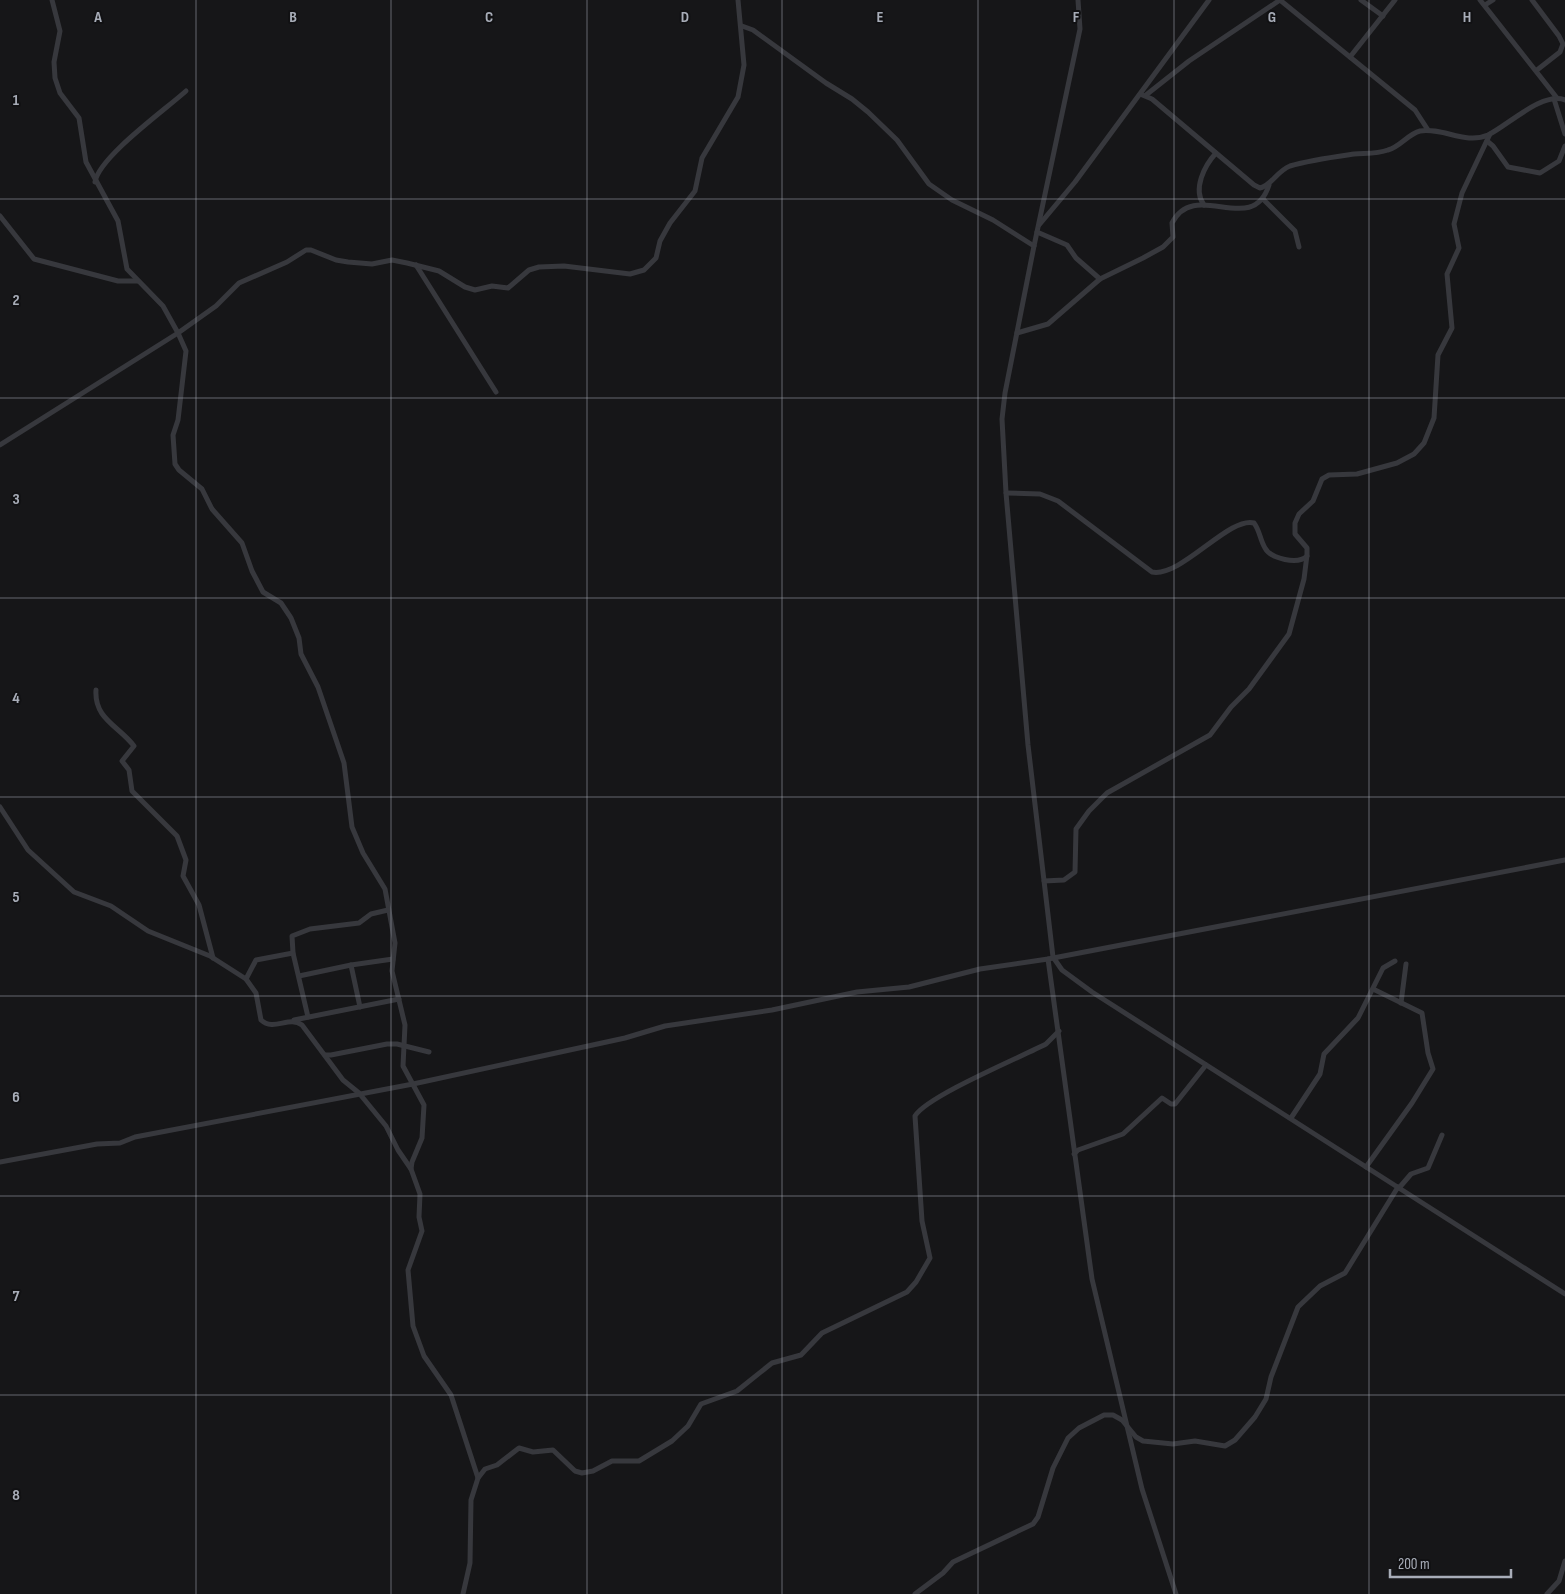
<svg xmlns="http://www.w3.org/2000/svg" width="1565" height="1594" font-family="'Sofia Sans Condensed',sans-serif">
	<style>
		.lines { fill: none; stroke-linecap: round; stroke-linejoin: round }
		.minor { stroke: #37383d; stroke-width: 5 }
		.grid { fill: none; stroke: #a8adb8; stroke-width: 1; stroke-opacity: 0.55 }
		.grid-label { font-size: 16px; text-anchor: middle; font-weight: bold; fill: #a8adb8; stroke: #111113; stroke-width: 4; stroke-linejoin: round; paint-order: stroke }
	</style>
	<rect width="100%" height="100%" fill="#161618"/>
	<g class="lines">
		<g class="minor">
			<polyline points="52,0 60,31 54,62 55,78 60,93 79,118 86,162 118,221 127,269 163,306 178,333 186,351 178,420 173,435 175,464 179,470 202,489 212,509 242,543 252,571 263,592 281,603 291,618 299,638 301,654 318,687 344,763 352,827 363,853 385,889 395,943 392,971 405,1025 403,1066 424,1105 422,1138 412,1162 411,1169"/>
			<polyline points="1078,0 1080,29 1034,246 1005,393 1002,419 1006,493 1028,745 1053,957 1062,970 1092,992 1565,1294"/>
			<polyline points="1280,0 1415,110 1428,130"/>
			<polyline points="1361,0 1383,16"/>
			<polyline points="1480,0 1557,98"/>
			<polyline points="1532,0 1559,36 1563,44 1560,52 1537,70"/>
			<polyline points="1485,5 1493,0"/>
			<polyline points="742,26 753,30 826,83 852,99 868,112 897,140 929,184 952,200 993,220 1034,246"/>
			<polyline points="1350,57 1395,0"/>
			<path d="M1140,94L1152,99L1254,185L1260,188C1271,186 1277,171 1290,166C1310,160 1333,157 1354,154C1365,153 1377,154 1388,150C1400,147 1408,134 1420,131C1443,127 1465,145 1488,135C1507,126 1543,91 1565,100"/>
			<polyline points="1146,95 1189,61 1280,0"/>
			<polyline points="1554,99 1565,134"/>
			<polyline points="1487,141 1493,146 1508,167 1540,173 1559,161 1565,146"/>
			<path d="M95,182C99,157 165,110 186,91"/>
			<polyline points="1263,199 1295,231 1299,247"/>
			<path d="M1204,205C1192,189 1205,165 1216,153"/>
			<polyline points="0,216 34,259 118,281 138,281"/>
			<polyline points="1039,225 1075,182 1209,0"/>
			<polyline points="1037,232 1067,245 1076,258 1100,279"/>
			<polyline points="416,265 496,392"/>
			<path d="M1017,333L1048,324L1100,279L1143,258L1163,247L1173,237L1172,223C1195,178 1252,238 1269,185"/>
			<polyline points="0,445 178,333 216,306 239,283 287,262 306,250 311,250 336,260 348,262 372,264 392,260 407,263 439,271 465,287 475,290 492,286 508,288 529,270 539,267 564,266 630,274 644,270 656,258 660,241 670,223 695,191 702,158 738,97 744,65 738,0"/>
			<path d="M1006,493L1040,494L1058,501L1152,572C1181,578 1229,516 1254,523C1260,531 1260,540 1265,548C1271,559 1298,565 1307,556"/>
			<path d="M96,690C94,719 119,726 134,746L122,761L129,770L132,791L177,836L186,860L183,876L199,905L213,958"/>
			<path d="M0,807L28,850L74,892L111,906L148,931L210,956L246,979L256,993L261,1020C274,1032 289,1015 302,1025L343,1080L359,1093L386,1126L398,1150L411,1169L420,1194L419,1217L422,1231L408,1270L413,1326L424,1356L451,1395L478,1478L471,1500L470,1563L463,1594"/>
			<polyline points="1044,881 1064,880 1075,872 1076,829 1089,811 1107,793 1210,735 1231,707 1249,689 1289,634 1304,579 1307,555 1307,548 1295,534 1295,523 1299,514 1313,501 1322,479 1329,475 1357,474 1397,463 1414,454 1424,443 1434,418 1438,355 1452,328 1447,274 1459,248 1454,224 1462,193 1490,134"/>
			<polyline points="1048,959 1092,1279 1142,1489 1176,1594"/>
			<polyline points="351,965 360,1007"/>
			<polyline points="299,976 351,965 393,959"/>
			<polyline points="246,979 256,960 293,953"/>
			<polyline points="1401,1003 1406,964"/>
			<polyline points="308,1017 293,953 292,936 310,929 359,923 371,914 388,910"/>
			<polyline points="294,1020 399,999"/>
			<polyline points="325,1055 331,1055 387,1044 397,1044 429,1052"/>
			<polyline points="1291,1118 1320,1074 1324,1054 1358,1018 1383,968 1395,961"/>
			<polyline points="1074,1154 1078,1150 1123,1134 1162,1098 1171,1104 1175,1104 1206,1065"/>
			<polyline points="0,1162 97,1144 120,1143 135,1137 413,1084 625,1038 665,1026 772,1010 857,992 909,987 980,969 1048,959 1565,860"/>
			<polyline points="1366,1167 1412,1103 1433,1069 1428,1053 1422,1013 1373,989"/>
			<polyline points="1399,1188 1411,1174 1428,1168 1442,1135"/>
			<path d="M478,1478L485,1469L497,1465L519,1448L533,1452L553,1450L575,1471L582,1473L593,1471L612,1461H639L672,1441L688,1426L701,1404L737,1391L772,1363L801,1355L822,1333L907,1292L916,1282L930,1258L922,1221L915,1116C927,1096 1021,1057 1046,1044L1059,1031"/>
			<polyline points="915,1594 943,1573 953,1562 1033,1524 1038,1517 1053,1468 1068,1438 1079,1428 1104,1415 1113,1415 1122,1420 1136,1437 1143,1441 1173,1444 1195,1441 1225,1446 1235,1440 1255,1417 1266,1399 1271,1377 1298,1307 1320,1286 1345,1273 1398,1187"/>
			<polyline points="1547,1594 1559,1581 1565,1561"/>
		</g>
	</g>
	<path class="grid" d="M196,0V1594M391,0V1594M587,0V1594M782,0V1594M978,0V1594M1174,0V1594M1369,0V1594M0,199H1565M0,398H1565M0,598H1565M0,797H1565M0,996H1565M0,1196H1565M0,1395H1565"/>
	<g class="grid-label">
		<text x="98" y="22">A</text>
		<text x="293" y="22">B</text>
		<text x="489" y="22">C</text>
		<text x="685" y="22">D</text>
		<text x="880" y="22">E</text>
		<text x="1076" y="22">F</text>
		<text x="1272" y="22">G</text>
		<text x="1467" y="22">H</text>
		<text x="16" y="105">1</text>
		<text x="16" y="305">2</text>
		<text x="16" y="504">3</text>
		<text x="16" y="703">4</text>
		<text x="16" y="902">5</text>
		<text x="16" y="1102">6</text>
		<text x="16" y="1301">7</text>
		<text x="16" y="1500">8</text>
	</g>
	<path d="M1390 1569v8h121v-8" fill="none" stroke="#a8adb8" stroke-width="2.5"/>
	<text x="1398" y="1569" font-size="15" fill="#a8adb8" stroke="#111113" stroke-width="4" paint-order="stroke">200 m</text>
</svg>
